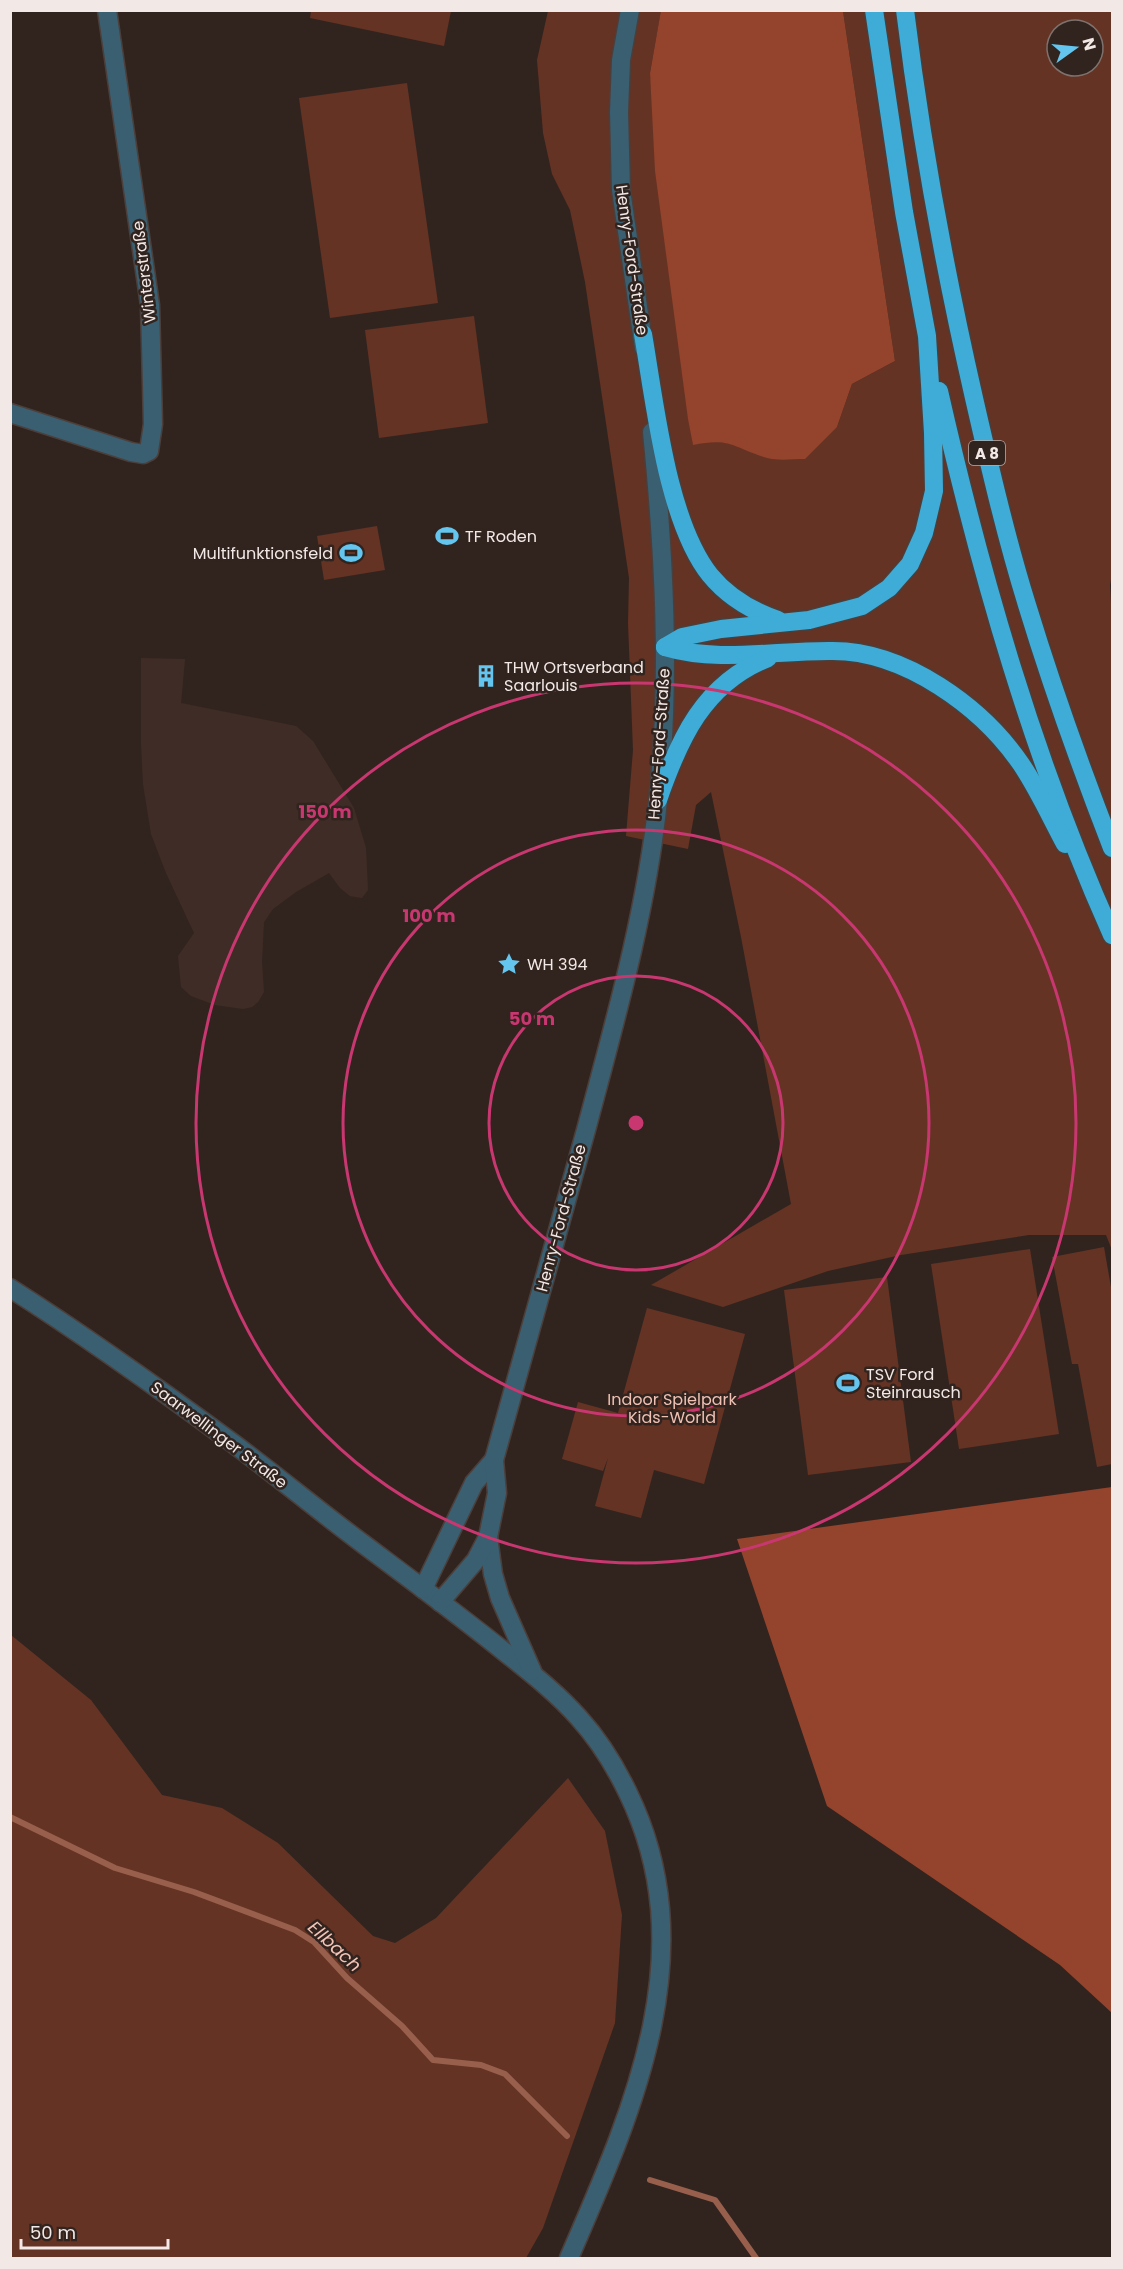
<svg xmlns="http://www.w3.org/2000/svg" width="1123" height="2269" font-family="Poppins,sans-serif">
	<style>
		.built { fill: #402c26 }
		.green { fill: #643324; fill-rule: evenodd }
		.forest { fill: #94432c }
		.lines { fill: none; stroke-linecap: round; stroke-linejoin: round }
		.stream { stroke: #985f4c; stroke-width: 6 }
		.minor-casing { stroke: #4c3f3b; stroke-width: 21 }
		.highway-casing { stroke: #4c3f3b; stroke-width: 21 }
		.minor { stroke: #395f71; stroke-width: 18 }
		.highway { stroke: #3eacd6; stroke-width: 18 }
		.ring { fill: none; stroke: #c93770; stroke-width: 3 }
		.labels { text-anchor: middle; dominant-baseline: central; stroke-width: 5; stroke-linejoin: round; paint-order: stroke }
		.shield { fill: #31241f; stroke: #b8adaa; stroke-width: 1.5 }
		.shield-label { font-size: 15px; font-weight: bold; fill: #f2e8e5 }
		.street-label { font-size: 16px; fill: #f2e8e5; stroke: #31241f }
		.poi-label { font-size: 16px; fill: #f2e8e5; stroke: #31241f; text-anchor: start }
		.park-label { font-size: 16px; fill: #f0c1b3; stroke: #31241f }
		.water-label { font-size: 18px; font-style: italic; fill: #f3c4b6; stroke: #31241f }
		.centre { fill: #c93770; stroke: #31241f; stroke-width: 3 }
		.ring-label { font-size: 18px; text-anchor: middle; font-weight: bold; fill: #c93770; stroke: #31241f; stroke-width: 5; stroke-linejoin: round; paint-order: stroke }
	</style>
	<rect width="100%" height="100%" fill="#31241f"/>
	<polygon class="built" points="141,658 185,659 181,703 296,726 313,741 354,808 366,848 368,890 362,898 350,896 340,888 329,873 296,892 273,909 264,922 262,962 264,992 258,1002 252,1007 243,1009 215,1005 191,996 181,987 178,956 194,933 166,873 151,834 143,784 141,744"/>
	<g class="green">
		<polygon points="311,11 311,10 451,11 444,46 310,18"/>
		<path d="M548,11H661L650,73L693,444L714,441L734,444L768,458L837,427L852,384L895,361L843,11H1112V574L1110,585L1112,621V1250L1106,1235H1029L901,1255L828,1271L723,1307L651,1285L791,1204L741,937L711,792L696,805L688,849L626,836L633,750L628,623L629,578L585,282L570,210L552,174L543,133L537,60ZM1057,30H1093V66H1057Z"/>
		<polygon points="407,83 438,303 330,318 299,98"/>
		<polygon points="474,316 488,423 379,438 365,330"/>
		<polygon points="377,526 385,570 324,580 317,536"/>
		<polygon points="1104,1247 1112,1293 1112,1464 1097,1467 1078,1364 1072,1364 1052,1257"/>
		<polygon points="1030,1249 1059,1434 959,1449 931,1264"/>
		<polygon points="887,1277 911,1462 808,1475 784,1290"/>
		<polygon points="647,1308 745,1334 704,1484 654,1470 641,1518 595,1506 608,1458 603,1471 562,1459 578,1402 618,1413"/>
		<polygon points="11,1635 91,1700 162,1795 222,1808 278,1843 373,1936 395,1943 436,1918 568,1778 605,1831 622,1915 615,2023 543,2228 526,2258 11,2258"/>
	</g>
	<g class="forest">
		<path d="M661,10L843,11L895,361L852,384L837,427L805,459C793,459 778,461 767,458C734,448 731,437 693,445L688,419L655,171L650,73Z"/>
		<polygon points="1112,1487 1112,2013 1060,1965 827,1806 737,1539"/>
	</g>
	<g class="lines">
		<g class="stream">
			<polyline points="10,1817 115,1868 194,1892 295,1930 314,1942 347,1978 402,2026 433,2060 481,2065 505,2074 567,2136"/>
			<polyline points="650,2180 715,2200 756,2258"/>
		</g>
		<g class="minor-casing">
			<g id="minor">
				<polyline points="630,10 621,60 619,112 621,190 644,348"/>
				<polyline points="10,413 131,452 143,454 149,451 153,424 150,305 107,10"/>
				<path d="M10,1288C87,1337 161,1390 234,1444C277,1476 319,1511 362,1543C410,1579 459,1615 506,1653C531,1673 557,1693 579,1718C599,1740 615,1766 628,1793C705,1951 633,2110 569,2258"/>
				<polyline points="488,1537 493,1574 500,1598 532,1671"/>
				<polyline points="423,1589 474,1483 494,1460"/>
				<path d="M440,1602L476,1560L488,1537L497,1493L494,1460C525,1350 555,1240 586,1130C615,1021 646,913 658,801C671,679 664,553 652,432"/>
			</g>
		</g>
		<g class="highway-casing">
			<g id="highway">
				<path d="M905,10C921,141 945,271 974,398C990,468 1006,537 1027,605C1052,687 1081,768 1112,848"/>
				<path d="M643,334C655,403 667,521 710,575C728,597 752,611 778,620"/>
				<path d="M939,391C981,576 1034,761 1112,935"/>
				<polyline points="665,647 682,637 721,629 809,620 862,606 889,588 910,564 924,533 934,491 933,433 927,336 904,212 874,10"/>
				<path d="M665,647C719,663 777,650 833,651C905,651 982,707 1021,764C1038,789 1051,818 1065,844"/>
				<path d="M658,800C679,739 704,683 768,658"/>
			</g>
		</g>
		<use href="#minor" class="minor"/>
		<use href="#highway" class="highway"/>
	</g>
	<g class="ring">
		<circle cx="636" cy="1123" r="147"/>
		<circle cx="636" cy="1123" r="293"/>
		<circle cx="636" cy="1123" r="440"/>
	</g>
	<defs>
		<g id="stadium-bare" transform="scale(1.8)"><path d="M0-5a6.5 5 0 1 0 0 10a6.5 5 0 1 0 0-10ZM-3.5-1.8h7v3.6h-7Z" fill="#64c5ee" stroke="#31241f" stroke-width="2.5" paint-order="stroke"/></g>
		<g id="building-bare" transform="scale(1.8)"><path d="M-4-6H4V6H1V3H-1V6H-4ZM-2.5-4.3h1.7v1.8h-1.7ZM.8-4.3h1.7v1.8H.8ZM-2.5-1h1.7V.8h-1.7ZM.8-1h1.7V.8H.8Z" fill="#64c5ee" stroke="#31241f" stroke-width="2.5" paint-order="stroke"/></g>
		<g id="sight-bare" transform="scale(1.8)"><path d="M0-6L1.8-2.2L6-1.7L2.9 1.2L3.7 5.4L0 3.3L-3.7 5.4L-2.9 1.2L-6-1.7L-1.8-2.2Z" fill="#64c5ee" stroke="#31241f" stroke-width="2.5" paint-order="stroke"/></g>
	</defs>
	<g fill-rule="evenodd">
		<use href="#stadium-bare" x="447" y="536"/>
		<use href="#stadium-bare" x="351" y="553"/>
		<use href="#building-bare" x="486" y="676"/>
		<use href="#sight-bare" x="509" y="964"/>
		<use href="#stadium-bare" x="848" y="1383"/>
	</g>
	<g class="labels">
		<rect class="shield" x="969" y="441" width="36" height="24" rx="4.5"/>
		<g class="shield-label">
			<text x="987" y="453">A 8</text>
		</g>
		<g class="street-label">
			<text transform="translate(632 260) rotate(82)">Henry-Ford-Straße</text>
			<text transform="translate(144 272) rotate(-97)">Winterstraße</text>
			<text transform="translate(659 744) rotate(-86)">Henry-Ford-Straße</text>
			<text transform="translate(561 1218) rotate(-75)">Henry-Ford-Straße</text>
			<text transform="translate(219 1435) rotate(37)">Saarwellinger Straße</text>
		</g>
		<g class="poi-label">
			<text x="465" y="536">TF Roden</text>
			<text x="333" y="553" text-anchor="end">Multifunktionsfeld</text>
			<text x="504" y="667">THW Ortsverband<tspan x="504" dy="18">Saarlouis</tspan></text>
			<text x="527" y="964">WH 394</text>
			<text x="866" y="1374">TSV Ford<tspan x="866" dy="18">Steinrausch</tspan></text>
		</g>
		<g class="park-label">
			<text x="672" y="1399">Indoor Spielpark<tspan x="672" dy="18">Kids-World</tspan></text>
		</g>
		<g class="water-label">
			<text transform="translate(335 1946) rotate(43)">Ellbach</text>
		</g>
	</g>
	<circle cx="636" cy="1123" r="9" class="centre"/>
	<g class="ring-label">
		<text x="325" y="818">150 m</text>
		<text x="429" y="922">100 m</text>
		<text x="532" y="1025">50 m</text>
	</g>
	<rect width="1123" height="2269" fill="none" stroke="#f2e8e5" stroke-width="24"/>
	<g transform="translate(1075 48) rotate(75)"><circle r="28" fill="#31241f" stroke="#7e726e" stroke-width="1.5"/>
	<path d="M0-4.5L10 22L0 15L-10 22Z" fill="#64c5ee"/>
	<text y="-9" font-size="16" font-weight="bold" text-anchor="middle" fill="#f2e8e5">N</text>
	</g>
	<path d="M21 2239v9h147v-9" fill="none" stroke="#f2e8e5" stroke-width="3"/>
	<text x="30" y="2239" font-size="18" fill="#f2e8e5" stroke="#31241f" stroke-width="4.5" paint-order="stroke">50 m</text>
</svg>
